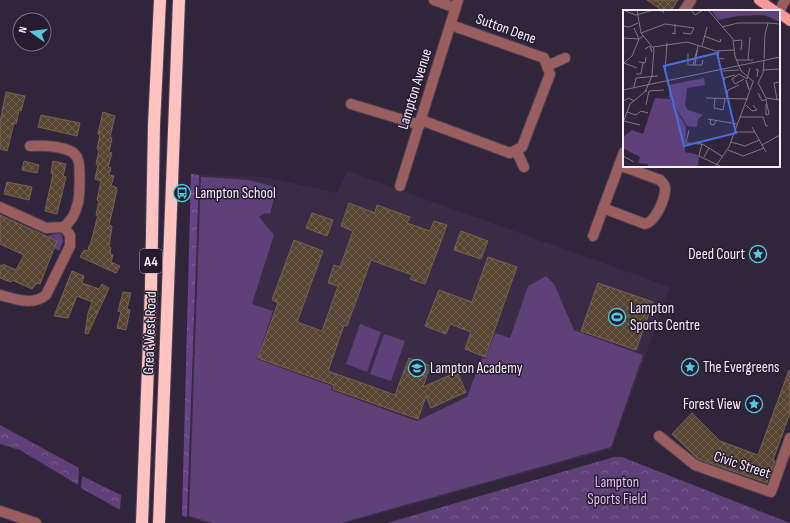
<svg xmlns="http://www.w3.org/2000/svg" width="790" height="523" font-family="'Sofia Sans Condensed',sans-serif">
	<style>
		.built { fill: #3a2b46 }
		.green { fill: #5f4078 }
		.forest { fill: url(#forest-crowns) }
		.park { fill: url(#park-crowns) }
		.building { fill: url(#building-cross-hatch); stroke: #77644f }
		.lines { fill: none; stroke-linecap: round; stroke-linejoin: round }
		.street-casing { stroke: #4c4155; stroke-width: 12 }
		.primary-casing { stroke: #4c4155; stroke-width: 12 }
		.highway-casing { stroke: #4c4155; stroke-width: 14 }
		.street { stroke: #995e5d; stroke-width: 10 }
		.primary { stroke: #fa9897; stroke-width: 10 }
		.highway { stroke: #fec2c0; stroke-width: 12 }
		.labels { text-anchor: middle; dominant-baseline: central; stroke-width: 3; stroke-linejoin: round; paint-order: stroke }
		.shield { fill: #261b2f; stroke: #b8afbf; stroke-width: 1 }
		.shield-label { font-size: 14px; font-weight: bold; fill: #f6effd }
		.street-label { font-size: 15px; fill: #f6effd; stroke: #261b2f }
		.poi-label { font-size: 15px; fill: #f6effd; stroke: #261b2f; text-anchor: start }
		.park-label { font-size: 15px; fill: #ddbff9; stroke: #261b2f }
		.inset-road { fill: none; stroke: #7f7688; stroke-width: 1 }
		.view { fill: #486edf; fill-opacity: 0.15; stroke: #486edf; stroke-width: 2 }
		.inset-edge { fill: none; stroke: #f6effd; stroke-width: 2 }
	</style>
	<defs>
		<pattern id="forest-crowns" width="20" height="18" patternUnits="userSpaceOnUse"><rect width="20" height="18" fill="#694387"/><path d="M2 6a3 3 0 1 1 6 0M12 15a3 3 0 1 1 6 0" fill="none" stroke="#7f5e99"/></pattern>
		<pattern id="park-crowns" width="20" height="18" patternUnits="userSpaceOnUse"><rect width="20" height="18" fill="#5f4078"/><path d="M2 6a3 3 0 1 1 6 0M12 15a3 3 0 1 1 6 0" fill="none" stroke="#775c8c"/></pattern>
		<pattern id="building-cross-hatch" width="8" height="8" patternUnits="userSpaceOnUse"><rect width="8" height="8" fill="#574531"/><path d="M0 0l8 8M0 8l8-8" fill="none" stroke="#706050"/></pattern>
	</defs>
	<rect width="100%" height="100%" fill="#30253a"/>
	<polygon class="built" points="347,171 670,287 612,449 347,523 205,523 188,517 199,175 265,177 337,193"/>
	<g class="green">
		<polygon points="201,177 249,180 275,187 274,198 270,214 265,213 259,217 274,235 252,304 273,311 257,359 332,386 331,390 417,421 467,397 482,358 485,359 495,333 510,338 528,286 546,276 554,284 574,330 643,355 611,447 341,523 213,523 189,516"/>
		<polygon points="59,233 62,235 63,241 59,251 54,248 57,240 46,236"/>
		<polygon points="360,324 381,332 367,372 346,364"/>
		<polygon points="384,334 405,341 391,381 370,374"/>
	</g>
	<polygon class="forest" points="191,174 199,175 187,517 182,516"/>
	<g class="park">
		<polygon points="0,425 79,468 78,485 20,450 0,444"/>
		<polygon points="614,457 622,457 790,523 387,523"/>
		<polygon points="82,476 121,495 120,510 81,488"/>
	</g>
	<g class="building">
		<polygon points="647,0 678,0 671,11 663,11"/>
		<polygon points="6,92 25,96 21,111 19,110 16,124 14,123 7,151 0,149 0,122"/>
		<polygon points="103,112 115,116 110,137 112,138 109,152 112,153 108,167 111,168 109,175 114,176 111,186 116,187 117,190 109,225 112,226 109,247 111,248 110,254 113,255 111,262 120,266 116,273 80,257 84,250 88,251 89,246 90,246 98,215 96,215 99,201 97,200 101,181 95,179 98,165 96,164 99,150 97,149 100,135 98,134"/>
		<polygon points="41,115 80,123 77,136 38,127"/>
		<polygon points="24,161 39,165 37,173 22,170"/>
		<polygon points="53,161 66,164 63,176 66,177 57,214 45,211 53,174 51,173"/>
		<polygon points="7,182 32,187 29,200 4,194"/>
		<polygon points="349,203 375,213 377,205 410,217 407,223 430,231 434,221 447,225 425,284 410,279 412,275 371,260 347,326 344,325 328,371 395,395 409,358 430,366 423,387 457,372 466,392 431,408 426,396 418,419 333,389 334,385 258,358 278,303 272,300 294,240 323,251 297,322 322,331 338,286 328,283 334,265 340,267 353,231 341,226"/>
		<polygon points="312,213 333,220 327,236 306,228"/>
		<polygon points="0,215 57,241 40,284 37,283 32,289 12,280 11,282 0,278 0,265 2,266 3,264 16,270 24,255 0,244"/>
		<polygon points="461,231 488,241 481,259 454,250"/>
		<polygon points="488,257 517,267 485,357 465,349 471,332 450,324 446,334 425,326 439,290 472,302"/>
		<polygon points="72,271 84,276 82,283 99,289 102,284 109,288 88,334 85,333 88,313 92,302 77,296 68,318 54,316"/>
		<polygon points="598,283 653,302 636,350 581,331"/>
		<polygon points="123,292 131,293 127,309 130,310 126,330 117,328 121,312 118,311"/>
		<polygon points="789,370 790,413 773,460 775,461 767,483 698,459 672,434 692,413 720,441 758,455"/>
	</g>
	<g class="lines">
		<g class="street-casing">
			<g id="street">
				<polyline points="434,0 456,8"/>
				<polyline points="684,11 691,0"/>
				<polyline points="779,12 785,0"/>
				<polyline points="547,66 565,58"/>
				<polyline points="351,104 420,125"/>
				<polyline points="421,120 510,153 522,147 550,74 544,58 451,25"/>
				<polyline points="516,150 524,167"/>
				<polyline points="400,186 458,0"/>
				<path d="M0,207L46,228L64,227C71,221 75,215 77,206C80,199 81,163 77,157C71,146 42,145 30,146"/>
				<path d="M603,208L645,224C655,222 664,201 665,191C666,186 663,183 660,180L619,165"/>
				<polyline points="593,236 624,152"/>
				<path d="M0,295C15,299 33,306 46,295L70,246V235L64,227"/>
				<polyline points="659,436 695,465 771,492 790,438"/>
				<polyline points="0,511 36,523"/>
			</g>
		</g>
		<g class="primary-casing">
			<g id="primary">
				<polyline points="759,0 775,11"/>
				<polyline points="779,13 790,21"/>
			</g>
		</g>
		<g class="highway-casing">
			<g id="highway">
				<polyline points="142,523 151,288 154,125 160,0"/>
				<polyline points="159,523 179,0"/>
			</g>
		</g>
		<use href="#street" class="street"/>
		<use href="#primary" class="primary"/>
		<use href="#highway" class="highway"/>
	</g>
	<defs>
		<g id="bus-ring" transform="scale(0.9)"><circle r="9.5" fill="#261b2f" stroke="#53cadc" stroke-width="1.5"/><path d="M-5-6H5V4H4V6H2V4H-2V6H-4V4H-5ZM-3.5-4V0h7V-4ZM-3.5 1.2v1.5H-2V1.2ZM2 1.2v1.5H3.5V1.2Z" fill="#53cadc"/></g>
		<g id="sight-ring" transform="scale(0.9)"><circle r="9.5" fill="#261b2f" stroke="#53cadc" stroke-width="1.5"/><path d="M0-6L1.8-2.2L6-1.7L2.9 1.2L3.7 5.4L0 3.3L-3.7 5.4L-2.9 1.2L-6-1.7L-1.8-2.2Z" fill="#53cadc"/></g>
		<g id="stadium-ring" transform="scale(0.9)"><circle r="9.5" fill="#261b2f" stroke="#53cadc" stroke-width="1.5"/><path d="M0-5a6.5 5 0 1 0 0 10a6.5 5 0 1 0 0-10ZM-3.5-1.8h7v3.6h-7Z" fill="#53cadc"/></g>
		<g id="school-ring" transform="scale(0.9)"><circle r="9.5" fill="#261b2f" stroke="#53cadc" stroke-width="1.5"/><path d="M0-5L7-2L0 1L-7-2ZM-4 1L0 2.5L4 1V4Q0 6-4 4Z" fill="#53cadc"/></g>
	</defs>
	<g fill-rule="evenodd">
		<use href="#bus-ring" x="182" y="193"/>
		<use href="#sight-ring" x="758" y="254"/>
		<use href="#stadium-ring" x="617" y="317"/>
		<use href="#sight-ring" x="690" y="367"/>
		<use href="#school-ring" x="417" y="368"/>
		<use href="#sight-ring" x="754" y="404"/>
	</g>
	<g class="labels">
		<rect class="shield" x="140" y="249" width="22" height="24" rx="3"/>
		<g class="shield-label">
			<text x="151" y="261">A4</text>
		</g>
		<g class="street-label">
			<text transform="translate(506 29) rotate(20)">Sutton Dene</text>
			<text transform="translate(415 89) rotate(-73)">Lampton Avenue</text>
			<text transform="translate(150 333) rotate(-88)">Great West Road</text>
			<text transform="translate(742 465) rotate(18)">Civic Street</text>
		</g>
		<g class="poi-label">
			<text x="195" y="193">Lampton School</text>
			<text x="745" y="254" text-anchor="end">Deed Court</text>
			<text x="630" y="308">Lampton<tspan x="630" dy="17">Sports Centre</tspan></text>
			<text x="703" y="367">The Evergreens</text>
			<text x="430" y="368">Lampton Academy</text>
			<text x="741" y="404" text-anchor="end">Forest View</text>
		</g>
		<g class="park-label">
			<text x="617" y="482">Lampton<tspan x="617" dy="17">Sports Field</tspan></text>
		</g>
	</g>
	<g transform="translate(623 10)">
		<rect width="157" height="157" fill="#30253a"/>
		<path d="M88,0H150L143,5L124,4L95,10ZM81,68L82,75L64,78L62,96L65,100L80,105L75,109L74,117L64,116L46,87V75Z" fill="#5f4078"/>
		<path d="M103,0H157V12L141,5L113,6L104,8ZM32,88L47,89L63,117L62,142L76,145L75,157H25V154L15,153L17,147L0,138V127L9,120L20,124Z" fill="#5f4078"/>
		<path class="inset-road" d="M0,0L13,5L31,0L40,1L41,3M14,0L18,23L31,39L29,66L22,82M68,0L72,5L80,0M85,0L110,29L112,46L118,61M0,16L6,17L15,13M99,17L115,13H145M18,23L42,14L71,18L68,24L60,23M49,23L52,24V14M81,26L97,32L98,29M0,28L16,29L20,26M110,31L119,30L118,40M79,36L84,17M30,37L64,32L93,41L111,40M22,39L27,36L29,42M96,41L95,48L101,49M65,43V55H79L80,50M141,49L142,24L145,13L157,14M113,50H130M125,50L127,27M16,52L22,53L23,47M1,53L9,46L16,29L11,18M1,53L14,58M70,55L74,40M72,55L75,35M117,60L131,72M140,60L157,59M100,61L116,60M42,62L44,33M13,64H18L20,53M134,67L135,61V60L133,59L135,61M121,69L112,74L109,69L116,64L124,69L127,58M102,70L101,68L112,65M135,73L143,88L157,90M135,73L140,63L141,50M11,77L13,68L35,66M0,80L157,47M126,80L123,70L126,79M135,83L139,91L144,89M83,88L125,89M92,88L91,98L100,100L102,89M104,89L105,80L116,75M154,90L151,73L157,72M0,91L6,88L11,91M143,94V105L146,104L143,90M23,95L26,81L41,80M123,95L129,101L134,100L130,95M4,102L13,105L18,101L25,103M117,107H140L143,116H145M85,109L114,114M88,109L87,114L91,115L93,110M1,111L17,115M0,113L7,94L24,80M129,117L143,142M66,120L63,133L79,134L86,138M112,122H132M108,132L122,136L136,130M79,134L76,146L99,157M139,135L157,125M105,140L120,146L141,138M0,146L11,152M81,147L86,138L100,147M92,157L106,137L130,72"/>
		<path class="view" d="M94,43L113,123L61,136L41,56Z"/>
		<rect width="157" height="157" class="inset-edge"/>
	</g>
	<g transform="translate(32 32) rotate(284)"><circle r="19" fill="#261b2f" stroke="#797081"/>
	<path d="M0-3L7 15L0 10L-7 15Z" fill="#53cadc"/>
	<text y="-6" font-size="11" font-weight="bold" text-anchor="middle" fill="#f6effd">N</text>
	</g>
</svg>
